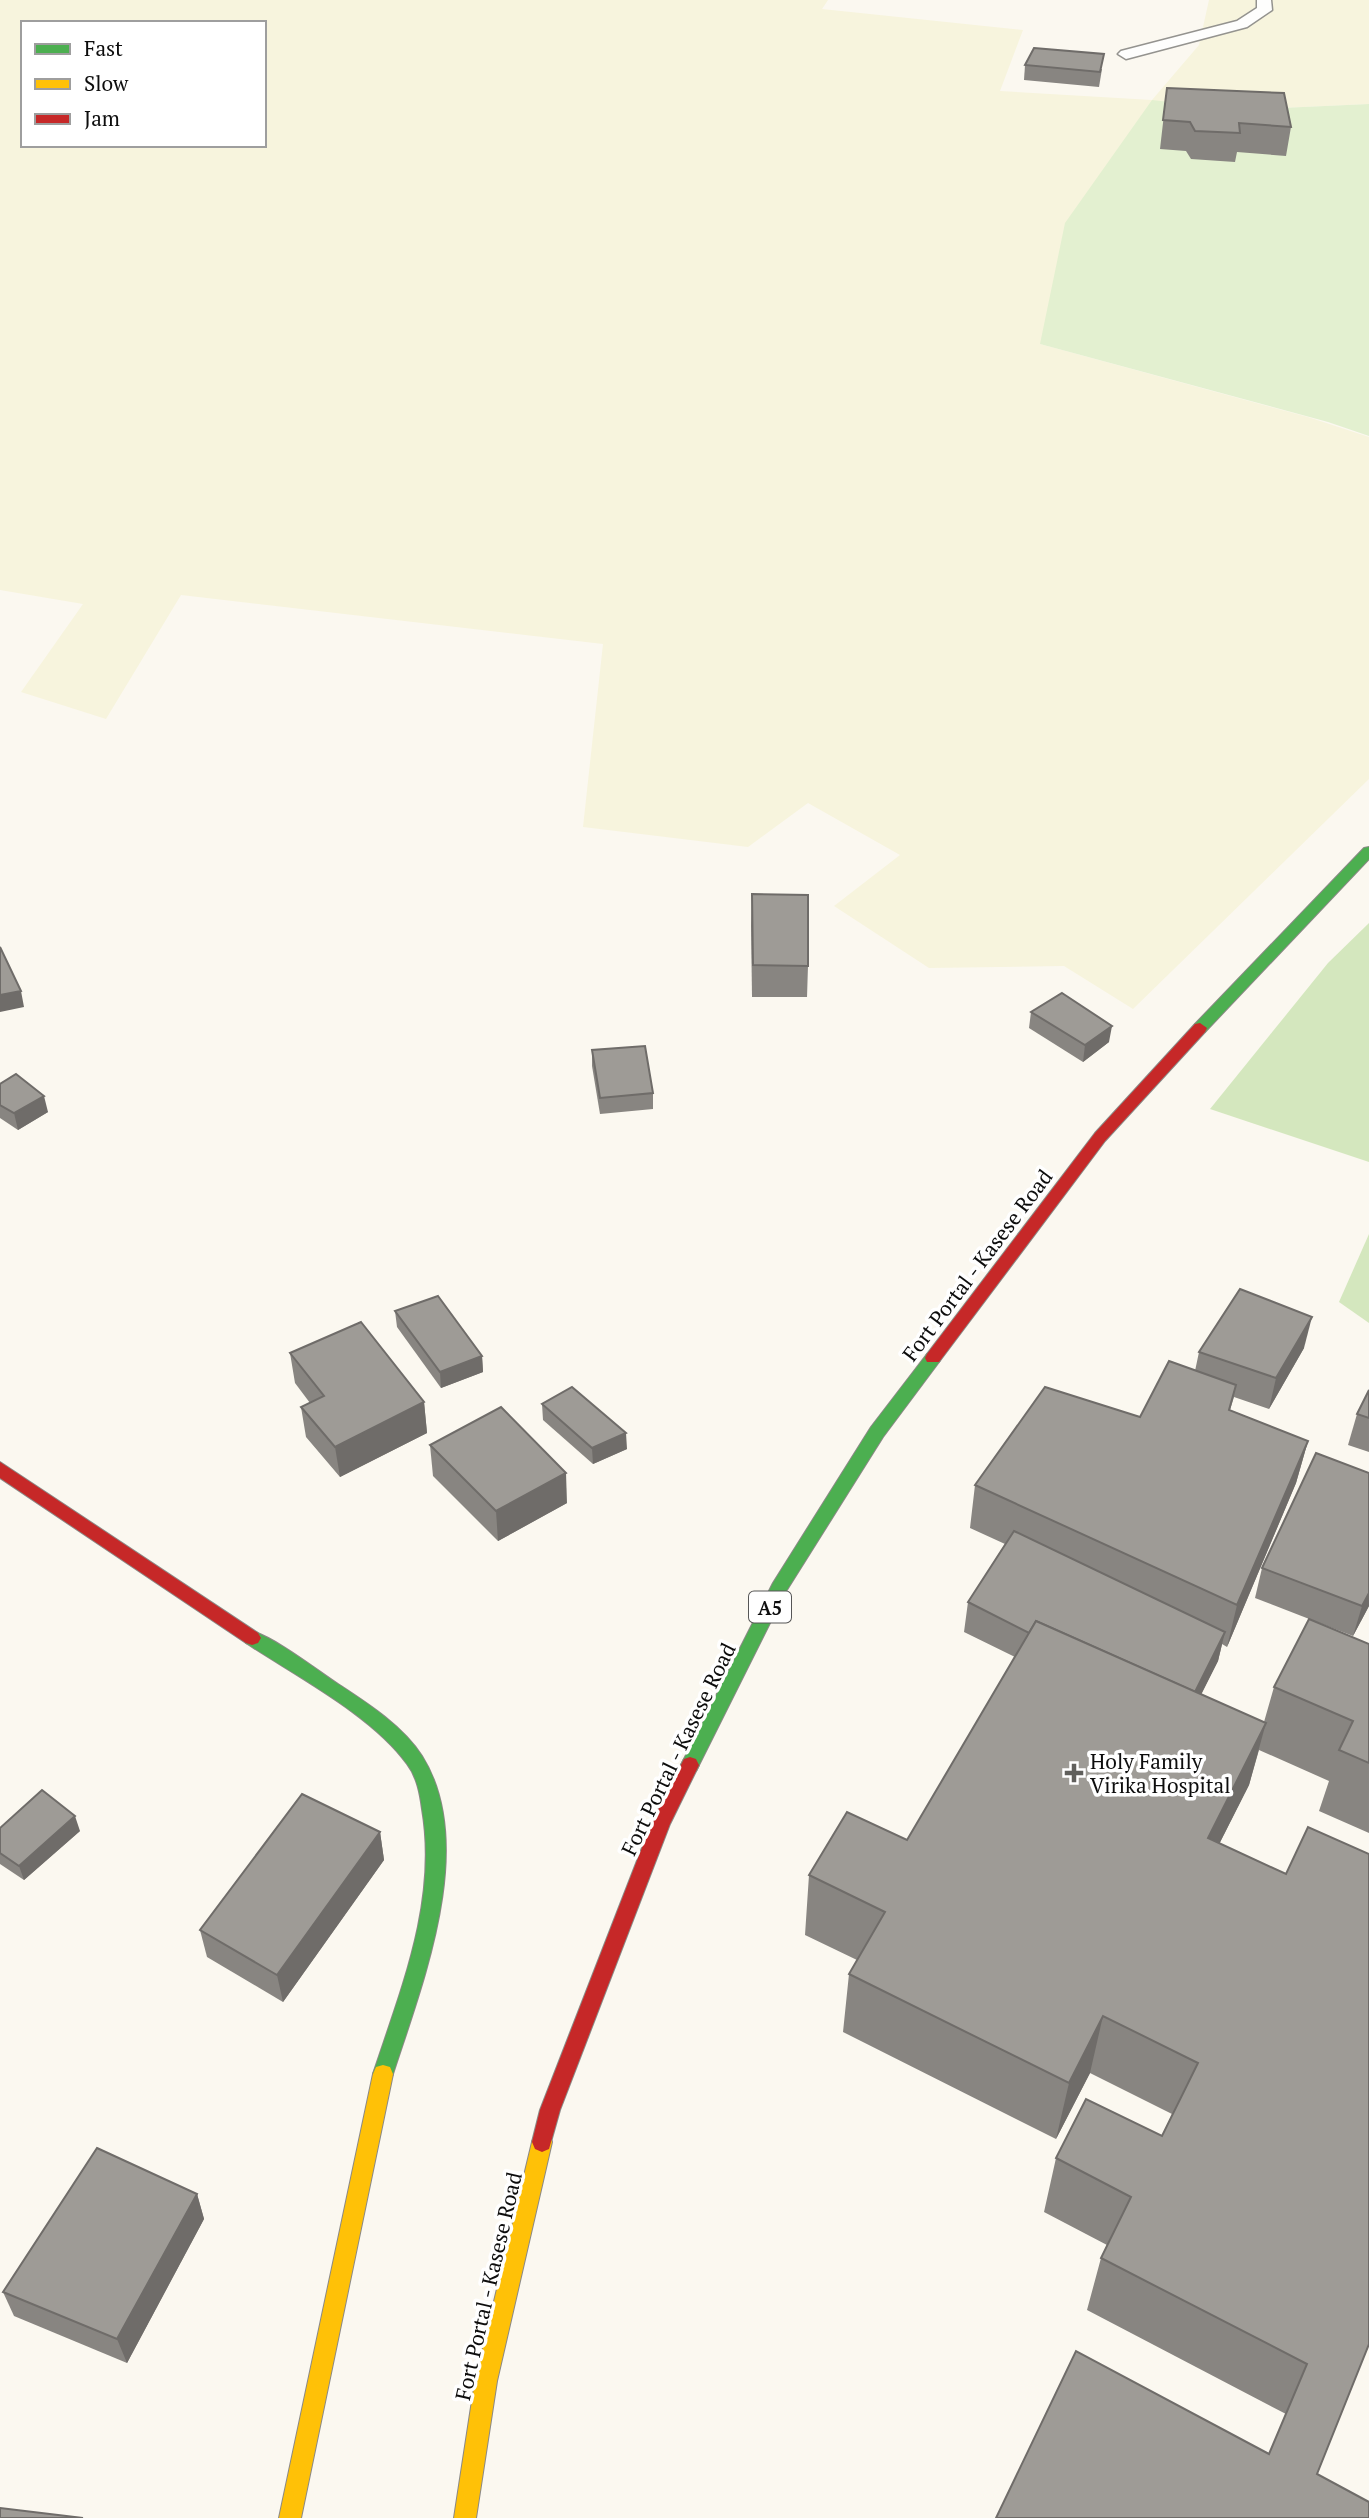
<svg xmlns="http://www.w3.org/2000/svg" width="1369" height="2518" font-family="'PT Serif',serif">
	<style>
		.farmland { fill: #f7f4dd; fill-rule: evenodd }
		.green { fill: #e3f0d0 }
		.forest { fill: #d4e7be }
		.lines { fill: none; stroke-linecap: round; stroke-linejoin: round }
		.lane-casing { stroke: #94938f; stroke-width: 3 }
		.fast-casing { stroke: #8b8986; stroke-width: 2 }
		.slow-casing { stroke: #8b8986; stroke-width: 2 }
		.jam-casing { stroke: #8b8986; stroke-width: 2 }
		.lane { fill: #fefefd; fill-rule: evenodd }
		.fast { fill: #4caf50; fill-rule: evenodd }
		.slow { fill: #ffc107; fill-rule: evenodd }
		.jam { fill: #c62828; fill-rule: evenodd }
		.wall { fill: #888581 }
		.shaded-wall { fill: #6f6c69 }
		.building { fill: #9e9b96; stroke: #6f6c69; stroke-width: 2 }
		.poi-dot { fill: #605f5c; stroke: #fff; stroke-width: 2.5 }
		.labels { text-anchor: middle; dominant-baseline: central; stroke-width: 7; stroke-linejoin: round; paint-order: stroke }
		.shield { fill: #fff; stroke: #565656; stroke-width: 2 }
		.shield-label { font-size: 19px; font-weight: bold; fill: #0d0d0d }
		.street-label { font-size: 21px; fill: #0d0d0d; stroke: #fff }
		.poi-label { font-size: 21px; fill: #0d0d0d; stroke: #fff; text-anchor: start }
	</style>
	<rect width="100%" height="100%" fill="#fbf8f0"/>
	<path class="farmland" d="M0,0H828L822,9L1023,30L1000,91L1152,100L1199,45L1209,0H1369V104L1240,110L1040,344L1308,417L1369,437V779L1133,1009L1064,966L929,968L834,906L900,855L808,803L748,847L583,827L603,644L181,595L106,719L21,692L83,604L0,590ZM23,23H264V145H23Z"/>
	<polygon class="green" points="1152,100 1240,110 1369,104 1369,436 1328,422 1040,344 1065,223"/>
	<g class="forest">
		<polygon points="1369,923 1369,1162 1210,1109 1328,963"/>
		<polygon points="1369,1234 1369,1323 1339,1302"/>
	</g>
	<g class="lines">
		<g class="lane-casing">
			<polygon id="lane" points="1257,0 1271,0 1272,10 1247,27 1126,59 1118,54 1121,51 1237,21 1257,8"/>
		</g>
		<g class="fast-casing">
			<g id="fast">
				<polygon points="1369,847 1369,859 1205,1032 1195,1032 1193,1028 1195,1024 1364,848"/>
				<polygon points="933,1352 939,1354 941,1358 939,1362 883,1437 785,1593 696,1771 690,1773 684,1771 681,1765 773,1583 871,1427 927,1354"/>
				<path d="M252,1631C277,1639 314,1668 338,1684C367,1703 403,1726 422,1756C478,1845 422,1984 393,2074L390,2081L383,2083L376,2081L373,2074C401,1989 438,1901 422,1809C420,1794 417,1777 407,1764C373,1716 296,1676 246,1643L243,1638L246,1633Z"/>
			</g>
		</g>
		<g class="slow-casing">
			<g id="slow">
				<polygon points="383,2065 390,2067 393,2074 301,2518 279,2518 373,2074 376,2067"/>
				<polygon points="542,2132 549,2135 552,2142 497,2381 476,2518 454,2518 475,2381 532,2142 535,2135"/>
			</g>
		</g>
		<g class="jam-casing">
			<g id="jam">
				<polygon points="1200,1023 1207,1028 1205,1032 1105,1141 939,1362 927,1362 925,1358 927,1354 1095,1133 1195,1024"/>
				<polygon points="0,1462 258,1633 261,1638 258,1643 252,1645 246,1643 0,1478"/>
				<polygon points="690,1757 696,1759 699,1765 670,1824 560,2110 549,2149 542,2152 535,2149 532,2142 540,2110 652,1822 684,1759"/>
			</g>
		</g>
		<use href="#lane" class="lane"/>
		<use href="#fast" class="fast"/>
		<use href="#slow" class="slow"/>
		<use href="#jam" class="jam"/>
	</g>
	<g class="wall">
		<polygon points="1025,65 1102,69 1099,87 1024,80"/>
		<polygon points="1167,88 1291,127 1286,156 1237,152 1235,162 1191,159 1186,151 1160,149"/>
		<polygon points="752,894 808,966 807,997 752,997 751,925"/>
		<polygon points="1031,1012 1109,1042 1083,1062 1029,1028"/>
		<polygon points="592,1050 653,1093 653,1109 600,1114 592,1066"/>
		<polygon points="0,1084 48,1112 18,1130 0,1118"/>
		<polygon points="395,1311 482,1356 483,1372 441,1388 397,1327"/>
		<polygon points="1304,1348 1269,1409 1234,1397 1230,1410 1308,1441 1296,1483 1227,1647 1222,1644 1218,1661 1201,1694 1264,1722 1274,1687 1369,1644 1369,1833 1319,1811 1329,1781 1259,1750 1249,1785 1219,1844 1369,2344 1269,2454 1286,2414 1087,2310 1101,2258 1107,2245 1044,2212 1056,2158 1162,2136 1172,2114 1090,2073 1056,2139 843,2032 849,1974 857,1960 805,1935 809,1875 907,1840 1015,1657 964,1632 968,1602 1005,1544 970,1528 975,1485 1140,1417 1195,1371 1199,1352"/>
		<polygon points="290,1353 424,1402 427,1433 340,1477 306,1437 301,1407 310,1403 295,1383"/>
		<polygon points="1369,1390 1369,1452 1348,1445 1357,1414"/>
		<polygon points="542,1404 627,1449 593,1464 543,1420"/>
		<polygon points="430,1445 567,1503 498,1541 433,1476"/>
		<polygon points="1369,1473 1369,1606 1353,1636 1255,1598 1262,1568"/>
		<polygon points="0,1828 80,1831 24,1880 0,1864"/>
		<polygon points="380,1832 384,1860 283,2002 207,1957 200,1930"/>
		<polygon points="197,2194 204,2219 127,2363 14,2316 3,2292"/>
	</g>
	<g class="shaded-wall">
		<polygon points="21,991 24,1007 0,1012 0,995"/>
		<polygon points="1112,1026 1109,1042 1083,1062 1085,1045"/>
		<polygon points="44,1096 48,1112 18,1130 14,1113"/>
		<polygon points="1312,1317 1304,1348 1269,1409 1276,1378"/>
		<polygon points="482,1356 483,1372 441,1388 440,1372"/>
		<polygon points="424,1402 427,1433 340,1477 335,1447"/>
		<polygon points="626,1433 627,1449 593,1464 592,1448"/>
		<polygon points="1308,1441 1296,1483 1227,1647 1237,1605"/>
		<polygon points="566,1473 567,1503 498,1541 496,1511"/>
		<polygon points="1369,1593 1369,1606 1353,1636 1362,1606"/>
		<polygon points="1225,1632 1218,1661 1179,1739 1186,1710"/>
		<polygon points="1266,1723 1249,1785 1192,1898 1208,1838"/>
		<polygon points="75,1816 80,1831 24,1880 19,1866"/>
		<polygon points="380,1832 384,1860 283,2002 277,1975"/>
		<polygon points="1103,2016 1090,2073 1056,2139 1069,2083"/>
		<polygon points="197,2194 204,2219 127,2363 117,2339"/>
	</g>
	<g class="building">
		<polygon points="1034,48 1104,54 1100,72 1025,65"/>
		<polygon points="1167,88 1284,93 1291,127 1239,123 1240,133 1195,131 1190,122 1163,120"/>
		<polygon points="752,894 808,895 808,966 753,965"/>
		<polygon points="0,947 21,991 0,995"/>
		<polygon points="1062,993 1112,1026 1085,1045 1031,1012"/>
		<polygon points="645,1046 653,1093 600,1098 592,1050"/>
		<polygon points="16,1074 44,1096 14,1113 0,1105 0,1084"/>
		<polygon points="1240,1289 1312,1317 1276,1378 1199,1352"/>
		<polygon points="438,1296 482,1356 440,1372 395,1311"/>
		<polygon points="361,1322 424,1402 335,1447 301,1407 324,1396 290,1353"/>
		<polygon points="1169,1361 1236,1385 1229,1410 1308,1441 1237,1605 975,1485 1045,1387 1140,1417"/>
		<polygon points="572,1387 626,1433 592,1448 542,1404"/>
		<polygon points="1369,1390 1369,1418 1357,1414"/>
		<polygon points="501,1407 566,1473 496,1511 430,1445"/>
		<polygon points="1316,1453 1369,1473 1369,1593 1362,1606 1262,1568"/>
		<polygon points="1014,1531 1225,1632 1195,1692 1036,1621 1029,1633 968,1602"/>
		<polygon points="1309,1619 1369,1644 1369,1763 1339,1750 1353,1721 1274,1687"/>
		<polygon points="1036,1621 1266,1723 1208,1838 1286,1874 1308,1827 1369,1854 1369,2344 1317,2474 1369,2502 1369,2518 996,2518 1076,2351 1269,2454 1307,2364 1101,2258 1131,2197 1056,2158 1086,2099 1162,2136 1198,2063 1103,2016 1069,2083 849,1974 885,1912 809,1875 847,1812 907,1840"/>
		<polygon points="42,1790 75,1816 19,1866 0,1853 0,1828"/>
		<polygon points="302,1794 380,1832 277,1975 200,1930"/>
		<polygon points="97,2148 197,2194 117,2339 3,2292"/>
		<polygon points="0,2508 83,2518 0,2518"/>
	</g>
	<path class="poi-dot" d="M1070.5 1762.5h7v7h7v7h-7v7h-7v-7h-7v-7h7z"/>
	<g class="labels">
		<rect class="shield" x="749" y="1591.5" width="42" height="31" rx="5"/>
		<g class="shield-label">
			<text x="770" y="1607">A5</text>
		</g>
		<g class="street-label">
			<text transform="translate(977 1265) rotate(-53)">Fort Portal - Kasese Road</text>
			<text transform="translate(678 1749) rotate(-64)">Fort Portal - Kasese Road</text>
			<text transform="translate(488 2286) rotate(-77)">Fort Portal - Kasese Road</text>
		</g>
		<g class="poi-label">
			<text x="1090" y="1761">Holy Family<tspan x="1090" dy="24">Virika Hospital</tspan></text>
		</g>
	</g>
	<rect x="21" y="21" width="245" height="126" fill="#ffffff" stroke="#9e9e9e" stroke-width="2"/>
	<rect x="35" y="44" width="35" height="10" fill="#4caf50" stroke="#9e9e9e" stroke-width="2"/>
	<text x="84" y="56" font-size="21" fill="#0d0d0d">Fast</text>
	<rect x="35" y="79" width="35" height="10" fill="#ffc107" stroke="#9e9e9e" stroke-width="2"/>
	<text x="84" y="91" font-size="21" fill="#0d0d0d">Slow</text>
	<rect x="35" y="114" width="35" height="10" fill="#c62828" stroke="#9e9e9e" stroke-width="2"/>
	<text x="84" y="126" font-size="21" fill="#0d0d0d">Jam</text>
</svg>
